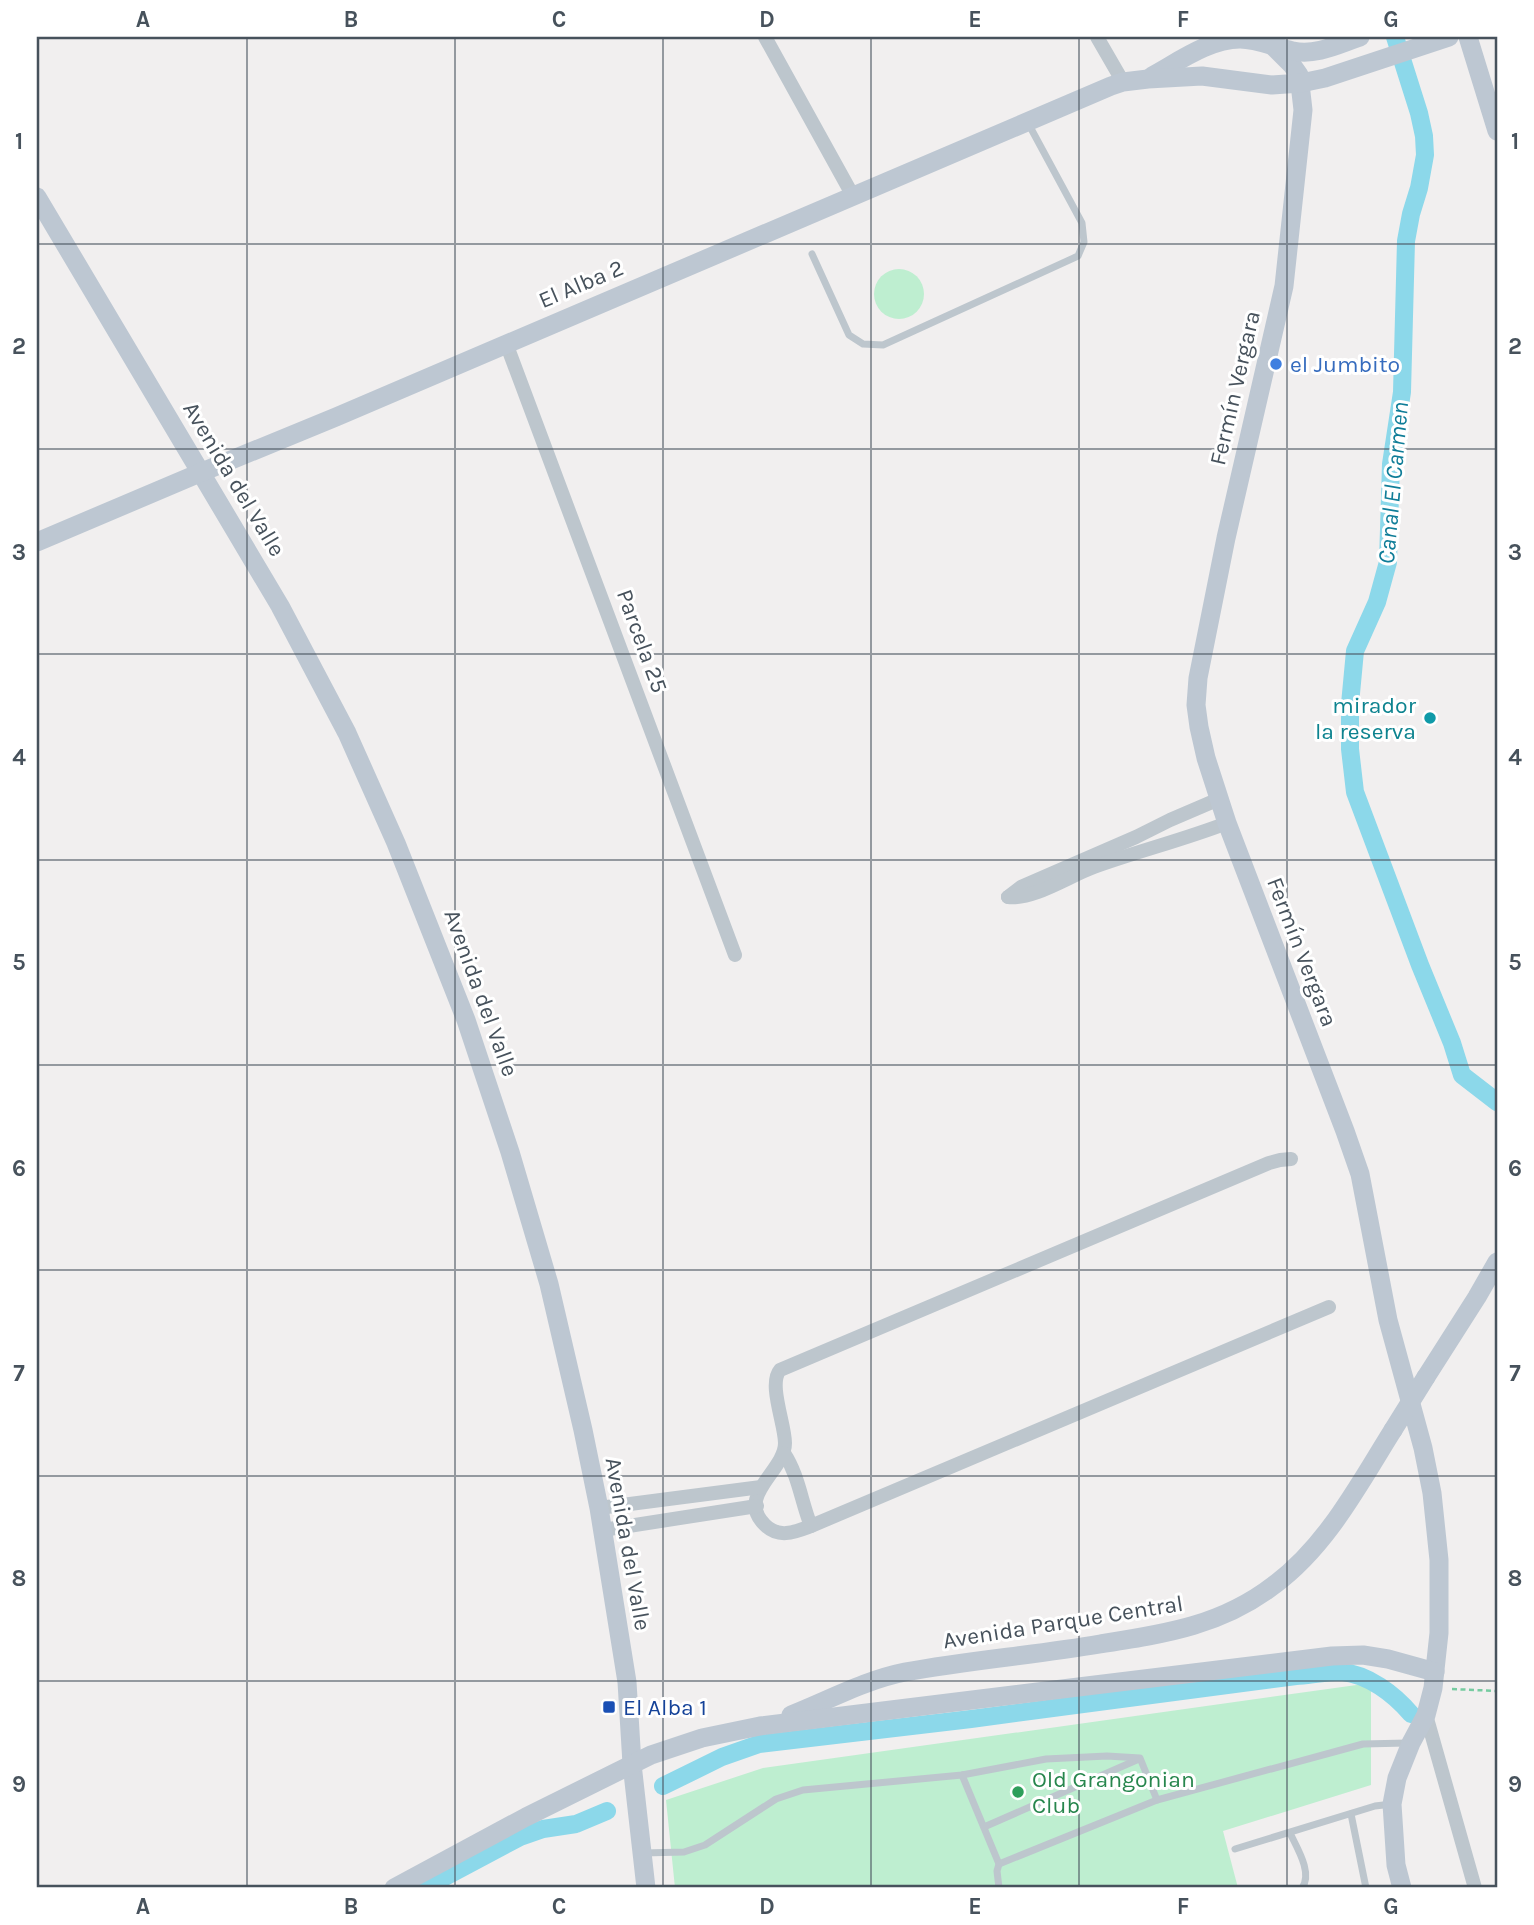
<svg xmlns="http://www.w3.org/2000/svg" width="1534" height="1925" font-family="Karla,sans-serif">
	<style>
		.pitch { fill: #beeed0 }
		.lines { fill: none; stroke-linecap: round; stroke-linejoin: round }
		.canal { stroke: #8cd8ea; stroke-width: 18 }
		.path { stroke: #76cba0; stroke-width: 2.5; stroke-dasharray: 5 3.5; stroke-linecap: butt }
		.lane { stroke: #bdc6cd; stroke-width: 7 }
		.street { stroke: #bdc6cd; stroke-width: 14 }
		.secondary { stroke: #bdc7d2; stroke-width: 19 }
		.secondary-bridge { stroke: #bdc7d2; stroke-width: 19 }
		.grid { fill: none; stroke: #47525c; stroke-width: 2; stroke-opacity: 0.55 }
		.shop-dot { fill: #3f7fe0; stroke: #fff; stroke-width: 2.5 }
		.culture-dot { fill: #0f9aa8; stroke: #fff; stroke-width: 2.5 }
		.transit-dot { fill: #1a4fb4; stroke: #fff; stroke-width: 2.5 }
		.leisure-dot { fill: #2e9e5b; stroke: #fff; stroke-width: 2.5 }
		.labels { text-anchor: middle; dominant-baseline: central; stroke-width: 6; stroke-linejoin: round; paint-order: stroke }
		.street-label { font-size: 23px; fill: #47525c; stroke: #fff }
		.shop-label { font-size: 23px; fill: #366cbe; stroke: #fff; text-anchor: start }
		.culture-label { font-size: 23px; fill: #0d838f; stroke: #fff; text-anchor: end }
		.transit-label { font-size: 23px; fill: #164399; stroke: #fff; text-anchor: start }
		.leisure-label { font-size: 23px; fill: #27864d; stroke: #fff; text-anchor: start }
		.water-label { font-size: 24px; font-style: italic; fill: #0f7d98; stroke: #fff }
		.neatline { fill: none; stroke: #47525c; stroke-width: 2.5 }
		.grid-label { font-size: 23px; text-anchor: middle; font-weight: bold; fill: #47525c }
	</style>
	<rect width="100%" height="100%" fill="#f1efef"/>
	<g class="pitch">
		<circle cx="899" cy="294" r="25"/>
		<polygon points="1371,1683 1371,1785 1223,1831 1238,1888 675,1888 666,1800 763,1768"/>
	</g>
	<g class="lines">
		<g class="canal">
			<polyline points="1395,37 1419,113 1424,136 1425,155 1419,188 1411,214 1406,241 1402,392 1391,464 1388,562 1377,602 1355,651 1350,704 1350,749 1355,792 1420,965 1452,1043 1462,1075 1497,1102"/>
			<path d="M663,1786L722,1757L759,1744L971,1719L1296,1676C1310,1675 1326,1672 1341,1672C1368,1674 1394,1694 1411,1714"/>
			<polyline points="424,1888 520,1837 543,1829 576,1824 607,1811"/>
		</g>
		<polyline class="path" points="1452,1689 1497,1691"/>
		<g class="lane">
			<polyline points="812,254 849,335 863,344 883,345 1078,256 1084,242 1082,223 1028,123"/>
			<polyline points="962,1775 999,1864 997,1871 999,1888"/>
			<polyline points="1351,1814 1366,1888"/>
			<polyline points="984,1827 1139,1759"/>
			<path d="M1290,1833C1297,1848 1313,1873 1302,1888"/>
			<polyline points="1235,1849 1375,1806 1392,1804"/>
			<polyline points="643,1853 684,1852 705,1845 776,1799 803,1790 962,1775 1046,1759 1107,1756 1140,1758 1157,1800 1363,1744 1407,1743"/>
			<polyline points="999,1864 1157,1800"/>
		</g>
		<g class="street">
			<polyline points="765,37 853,196"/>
			<polyline points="1097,37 1123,82"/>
			<polyline points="506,343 735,955"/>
			<polyline points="1008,897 1021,887 1136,837 1170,820 1219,799"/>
			<path d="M1008,897C1034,900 1069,876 1094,867C1138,851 1183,840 1227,823"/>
			<path d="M1291,1159L1280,1160L1269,1163L780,1370C768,1384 785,1424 785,1443C785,1471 735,1496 765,1525C779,1539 795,1532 811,1526L1329,1307"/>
			<path d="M784,1453C799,1476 801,1501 811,1526"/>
			<polyline points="599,1508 761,1487"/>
			<polyline points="603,1530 757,1506"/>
			<polyline points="1426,1715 1475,1888"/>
		</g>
		<g class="secondary">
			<polyline points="1468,37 1497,131"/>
			<polyline points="1273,46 1292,65 1299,75 1303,110 1284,286 1226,538 1198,678 1196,705 1199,727 1206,758 1227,823 1345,1131 1360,1174 1388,1320 1423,1448 1432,1493 1439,1560 1439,1633 1433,1688 1426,1715 1411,1743 1397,1778 1392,1804 1396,1865 1402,1888"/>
			<path d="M1152,76C1178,62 1209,39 1240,39C1258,39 1276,48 1293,51C1316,56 1339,44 1360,37"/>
			<polyline points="37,197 280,606 347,733 396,843 466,1020 510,1152 549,1284 583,1430 599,1508 627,1682 632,1764 646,1888"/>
			<polyline points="37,542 202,472 336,417 1111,86 1123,82 1148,79 1202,76 1272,85 1301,83 1325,78 1449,37"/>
			<polyline points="1426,1377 1477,1297 1497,1262"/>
			<path d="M791,1715C829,1700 865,1680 905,1672C970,1660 1036,1655 1100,1644C1164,1634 1221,1626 1274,1585C1327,1546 1359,1484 1393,1430"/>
			<polyline points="394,1888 526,1817 651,1755 702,1738 760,1726 1332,1656 1363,1655 1388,1659 1435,1672"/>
		</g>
		<polyline class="secondary-bridge" points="1393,1430 1426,1377"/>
	</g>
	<path class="grid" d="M247,37V1888M455,37V1888M663,37V1888M871,37V1888M1079,37V1888M1287,37V1888M37,244H1497M37,449H1497M37,654H1497M37,860H1497M37,1065H1497M37,1270H1497M37,1476H1497M37,1681H1497"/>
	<circle class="shop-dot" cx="1276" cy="364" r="7"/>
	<circle class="culture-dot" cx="1430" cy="718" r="7"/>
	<rect class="transit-dot" x="602" y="1700" width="14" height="14" rx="3.5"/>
	<circle class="leisure-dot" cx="1018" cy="1792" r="7"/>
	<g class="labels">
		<g class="street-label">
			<text transform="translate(581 284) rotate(-23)">El Alba 2</text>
			<text transform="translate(1235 388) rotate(-77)">Fermín Vergara</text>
			<text transform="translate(234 479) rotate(59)">Avenida del Valle</text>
			<text transform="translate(642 641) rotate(70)">Parcela 25</text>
			<text transform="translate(1302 952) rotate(69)">Fermín Vergara</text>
			<text transform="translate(481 993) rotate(70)">Avenida del Valle</text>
			<text transform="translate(628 1544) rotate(80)">Avenida del Valle</text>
			<text transform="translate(1063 1622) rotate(-9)">Avenida Parque Central</text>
		</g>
		<g class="shop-label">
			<text x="1290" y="364">el Jumbito</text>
		</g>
		<g class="culture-label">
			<text x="1416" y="705">mirador<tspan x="1416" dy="26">la reserva</tspan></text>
		</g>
		<g class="transit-label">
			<text x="623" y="1707">El Alba 1</text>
		</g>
		<g class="leisure-label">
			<text x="1032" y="1779">Old Grangonian<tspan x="1032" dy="26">Club</tspan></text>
		</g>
		<g class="water-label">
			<text transform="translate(1393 483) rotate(-85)">Canal El Carmen</text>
		</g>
	</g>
	<rect width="1534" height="1925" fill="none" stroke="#ffffff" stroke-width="77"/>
	<rect x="38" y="38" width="1458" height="1848" class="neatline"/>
	<g class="grid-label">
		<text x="143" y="27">A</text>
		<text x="351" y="27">B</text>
		<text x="559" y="27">C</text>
		<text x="767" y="27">D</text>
		<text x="975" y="27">E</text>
		<text x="1183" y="27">F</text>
		<text x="1391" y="27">G</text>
		<text x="19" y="149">1</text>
		<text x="1515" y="149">1</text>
		<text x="19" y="354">2</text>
		<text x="1515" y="354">2</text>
		<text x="19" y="560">3</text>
		<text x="1515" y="560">3</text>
		<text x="19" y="765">4</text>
		<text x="1515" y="765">4</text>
		<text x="19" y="970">5</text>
		<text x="1515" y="970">5</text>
		<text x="19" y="1176">6</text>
		<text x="1515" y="1176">6</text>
		<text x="19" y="1381">7</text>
		<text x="1515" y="1381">7</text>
		<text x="19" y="1586">8</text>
		<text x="1515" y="1586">8</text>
		<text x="19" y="1792">9</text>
		<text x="1515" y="1792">9</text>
		<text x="143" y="1914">A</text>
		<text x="351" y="1914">B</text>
		<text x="559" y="1914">C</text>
		<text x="767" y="1914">D</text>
		<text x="975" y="1914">E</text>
		<text x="1183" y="1914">F</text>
		<text x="1391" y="1914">G</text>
	</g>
</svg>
